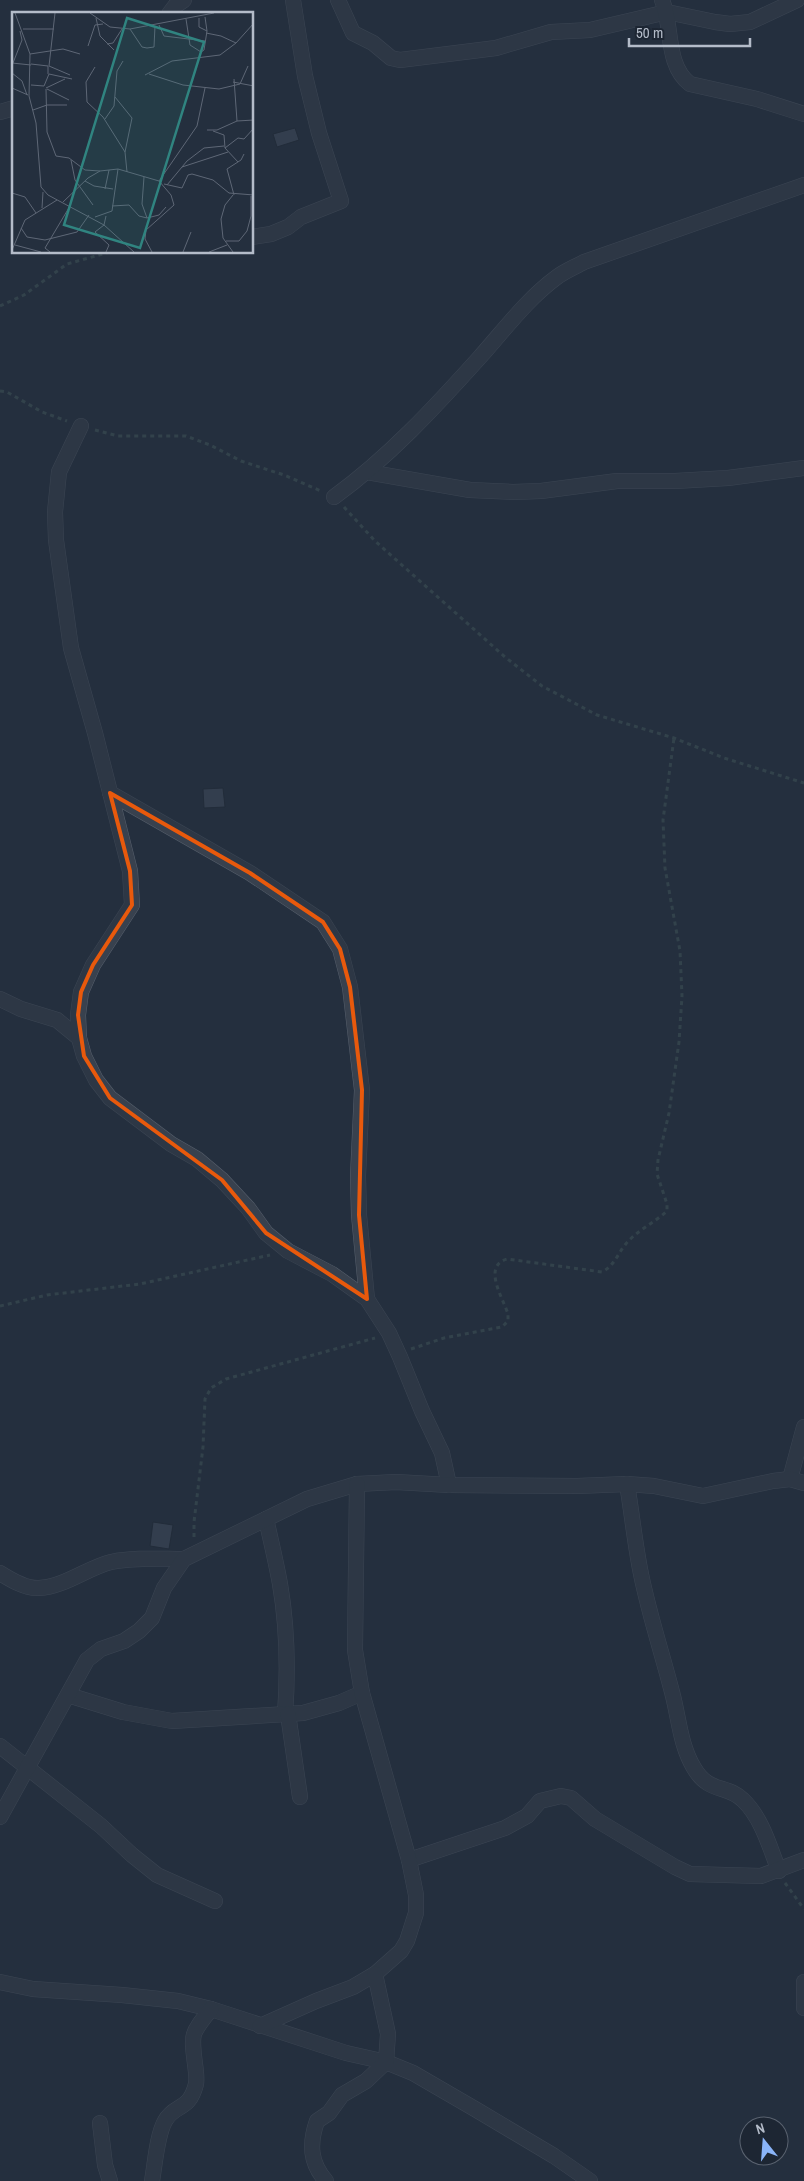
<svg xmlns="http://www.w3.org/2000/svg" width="804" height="2181" font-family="'Archivo Narrow',sans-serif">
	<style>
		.building { fill: #455162; stroke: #1f2835 }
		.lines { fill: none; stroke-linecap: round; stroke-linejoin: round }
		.street-casing { stroke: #565f6c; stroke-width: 16 }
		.path { stroke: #44595c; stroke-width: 3; stroke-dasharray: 4 4; stroke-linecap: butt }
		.street { stroke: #38414e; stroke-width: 15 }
		.marked { fill: none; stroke: #e8590c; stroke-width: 4; stroke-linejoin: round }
		.inset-road { fill: none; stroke: #5e6776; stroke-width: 1 }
		.view { fill: #308480; fill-opacity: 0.15; stroke: #308480; stroke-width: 2.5 }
		.inset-edge { fill: none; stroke: #b4bcc9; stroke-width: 2.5 }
	</style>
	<rect width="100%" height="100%" fill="#242f3e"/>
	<g class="building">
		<polygon points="295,128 299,140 277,147 273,134"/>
		<polygon points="223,788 225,807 204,808 203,789"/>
		<polygon points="153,1522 173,1525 169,1549 150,1546"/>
	</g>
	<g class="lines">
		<g class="street-casing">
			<g id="street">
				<polyline points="338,0 353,33 373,43 391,58 400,60 496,48 551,32 590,30 667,12 715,22 730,24 750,22 797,0"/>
				<path d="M662,0C673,26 665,65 690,84L757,99L804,114"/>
				<polyline points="169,14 175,6 184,0"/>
				<polyline points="0,112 14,108"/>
				<polyline points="252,237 271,234 288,227 301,217 341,201 319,133 305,76 293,0"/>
				<polyline points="367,472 470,490 513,492 541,491 617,481 675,481 728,478 804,468"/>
				<path d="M334,497C389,457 435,407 480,357C505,329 527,299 557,277C565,271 575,267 584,262L804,185"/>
				<polyline points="110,793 250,873 323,922 340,949 350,987 362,1090 358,1176 359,1215 367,1299"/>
				<polyline points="0,999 21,1009 57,1020 79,1038 84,1056 96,1080 110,1098 171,1144 197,1159 222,1180 248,1208 266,1233 288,1251 332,1274 367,1299 389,1333 400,1357 422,1411 442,1453 449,1485"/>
				<polyline points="79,1038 78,1015 81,992 93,965 132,905 130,871 95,733 71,648 56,540 55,512 59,472 81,426"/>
				<polyline points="790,1479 804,1427"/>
				<path d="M627,1484C632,1514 635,1545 641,1574C649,1614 662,1653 672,1692C679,1718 680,1745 694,1768C709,1794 727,1784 743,1800C762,1818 770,1848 779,1871"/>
				<path d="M266,1519C271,1541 276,1562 280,1584C287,1625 288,1673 285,1715"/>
				<path d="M0,1573C11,1580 26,1589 39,1588C64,1587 87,1568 111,1562C135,1557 160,1559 184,1559"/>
				<polyline points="68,1695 123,1712 172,1721 303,1713 339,1703 362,1693"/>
				<polyline points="288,1714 300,1797"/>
				<polyline points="0,1746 101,1826 132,1855 157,1875 215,1901"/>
				<polyline points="0,1817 87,1660 101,1649 124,1641 139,1631 152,1618 164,1588 184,1559 307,1499 357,1484 396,1482 449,1485 577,1486 627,1484 654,1486 703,1496 773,1481 790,1479 804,1483"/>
				<polyline points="409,1860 505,1828 527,1816 540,1801 561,1796 571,1798 595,1819 675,1867 690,1874 761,1876 804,1860"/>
				<polyline points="0,1982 33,1989 122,1995 178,2001 211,2009 346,2053 386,2062 413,2073 475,2109 554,2156 590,2181"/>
				<polyline points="804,1982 804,2008"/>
				<polyline points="260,2026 316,2001 353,1987 375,1974 401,1951 407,1941 416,1913 416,1895 409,1860 362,1693 355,1650 357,1484"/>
				<polyline points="100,2123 105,2165 110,2181"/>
				<path d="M152,2181C155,2164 157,2135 165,2121C175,2103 189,2112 196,2084C197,2078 196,2071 195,2064C191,2033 191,2034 211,2009"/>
				<path d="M326,2181C310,2163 309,2144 317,2121L329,2113L342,2095L366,2081L386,2062L388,2034L375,1974"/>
			</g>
		</g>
		<g class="path">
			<polyline points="0,306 24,295 67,264 110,252"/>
			<polyline points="0,391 7,392 42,412 67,421"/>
			<polyline points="95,430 118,436 186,436 210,445 241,461 284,475 321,491"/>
			<polyline points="344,507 375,541 505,657 542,686 597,715 674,738 724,758 804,783"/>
			<polyline points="0,1306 47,1295 140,1284 270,1255"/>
			<path d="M411,1349L444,1338L502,1327L508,1321V1314C503,1298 482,1266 507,1259L602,1272C614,1266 617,1255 625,1245C636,1231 654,1223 667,1211V1204L657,1174L658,1160L669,1113L679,1042L682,996L680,951L665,868L663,820L674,738"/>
			<polyline points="194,1537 194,1522 203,1447 205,1399 211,1388 226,1379 375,1338"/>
			<polyline points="785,1883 804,1909"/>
		</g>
		<use href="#street" class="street"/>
	</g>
	<path d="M0 0H804V2181H0ZM110,793L250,873L323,922L340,949L350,987L362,1090L359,1215L367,1299L266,1233L222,1180L110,1098L84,1056L78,1015L81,992L93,965L132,905L130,871Z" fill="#242f3e" fill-opacity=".55" fill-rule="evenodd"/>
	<path class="marked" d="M110,793L250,873L323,922L340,949L350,987L362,1090L359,1215L367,1299L266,1233L222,1180L110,1098L84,1056L78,1015L81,992L93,965L132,905L130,871Z"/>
	<g transform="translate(12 12)">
		<rect width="241" height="241" fill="#242f3e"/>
		<path class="inset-road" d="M3,1L18,42L17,84L24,111L29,175L36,183L92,213L122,240M78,1L98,15L118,17L202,1M84,6L88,24L102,38M187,6V15L195,19M174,7L178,33L189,40L192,38L195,19L193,5M147,13L152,24L193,29M11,17H42M118,17L130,35L135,36L142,35L143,14M194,21L209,24L224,31L242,11M95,32L101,31L110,17M76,34L83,13L91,12M18,42L51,37L68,42M0,51L19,53M1,51L10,28L8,19M19,52L36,54V62M37,54L43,1M37,54L58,63M83,55L74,70L75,90L91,105L113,140L115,160M0,61L10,69L15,83M137,62L171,73L207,77L228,72L236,54M133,63L160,49L208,43L224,31M222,67L225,109M221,70L242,74M19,73L32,74L37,62L60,67M0,76L16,83M34,76L53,67M34,77L35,120L44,144L57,146L73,158L88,159M35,77L57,88M103,85L120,106L113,140M21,98L35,93H55M93,107L102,94L105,59L111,49M195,118H205L225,109L242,108M201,119L212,123L213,136L226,150M213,136L226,126L232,127L242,116M59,148L63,168L81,193M170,155L216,140M132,165L130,192L135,206M73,169L82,174L101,177M147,169L185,114L193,76M152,172L170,176L176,163L180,162L201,168L217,181L242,183M155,173L175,149L192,136L212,134M93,177L97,158M0,181L13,185L24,201M221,183L213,193L209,207L211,226L221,240M222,183L215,157L229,148L232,142M51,190L76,166L88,159L106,157L147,169L159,183L162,193L134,218L133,227L140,240M100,194L117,193L127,204L135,206L147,203L154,195M30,196L31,180M94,204L92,213L83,220L97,233L94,240M83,205L100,199L106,157M9,216L15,225L33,228L65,220L77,203M214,229H227L235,219L239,204V184M3,233L29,240M0,238L13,208L45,188M38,240L33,236L58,194M171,240L179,220M197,240L215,233"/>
		<path class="view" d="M115,6L192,30L128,236L52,213Z"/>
		<rect width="241" height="241" class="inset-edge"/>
	</g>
	<g transform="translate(764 2141) rotate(343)"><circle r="24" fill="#1d2633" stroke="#59626f"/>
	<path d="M0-4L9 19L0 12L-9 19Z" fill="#8ab4f8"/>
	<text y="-8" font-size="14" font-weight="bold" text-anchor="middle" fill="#b4bcc9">N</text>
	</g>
	<path d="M629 38v8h121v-8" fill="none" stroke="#b4bcc9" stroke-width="2.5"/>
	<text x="636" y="38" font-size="15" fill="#b4bcc9" stroke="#1d2633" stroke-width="4" paint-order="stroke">50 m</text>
</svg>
